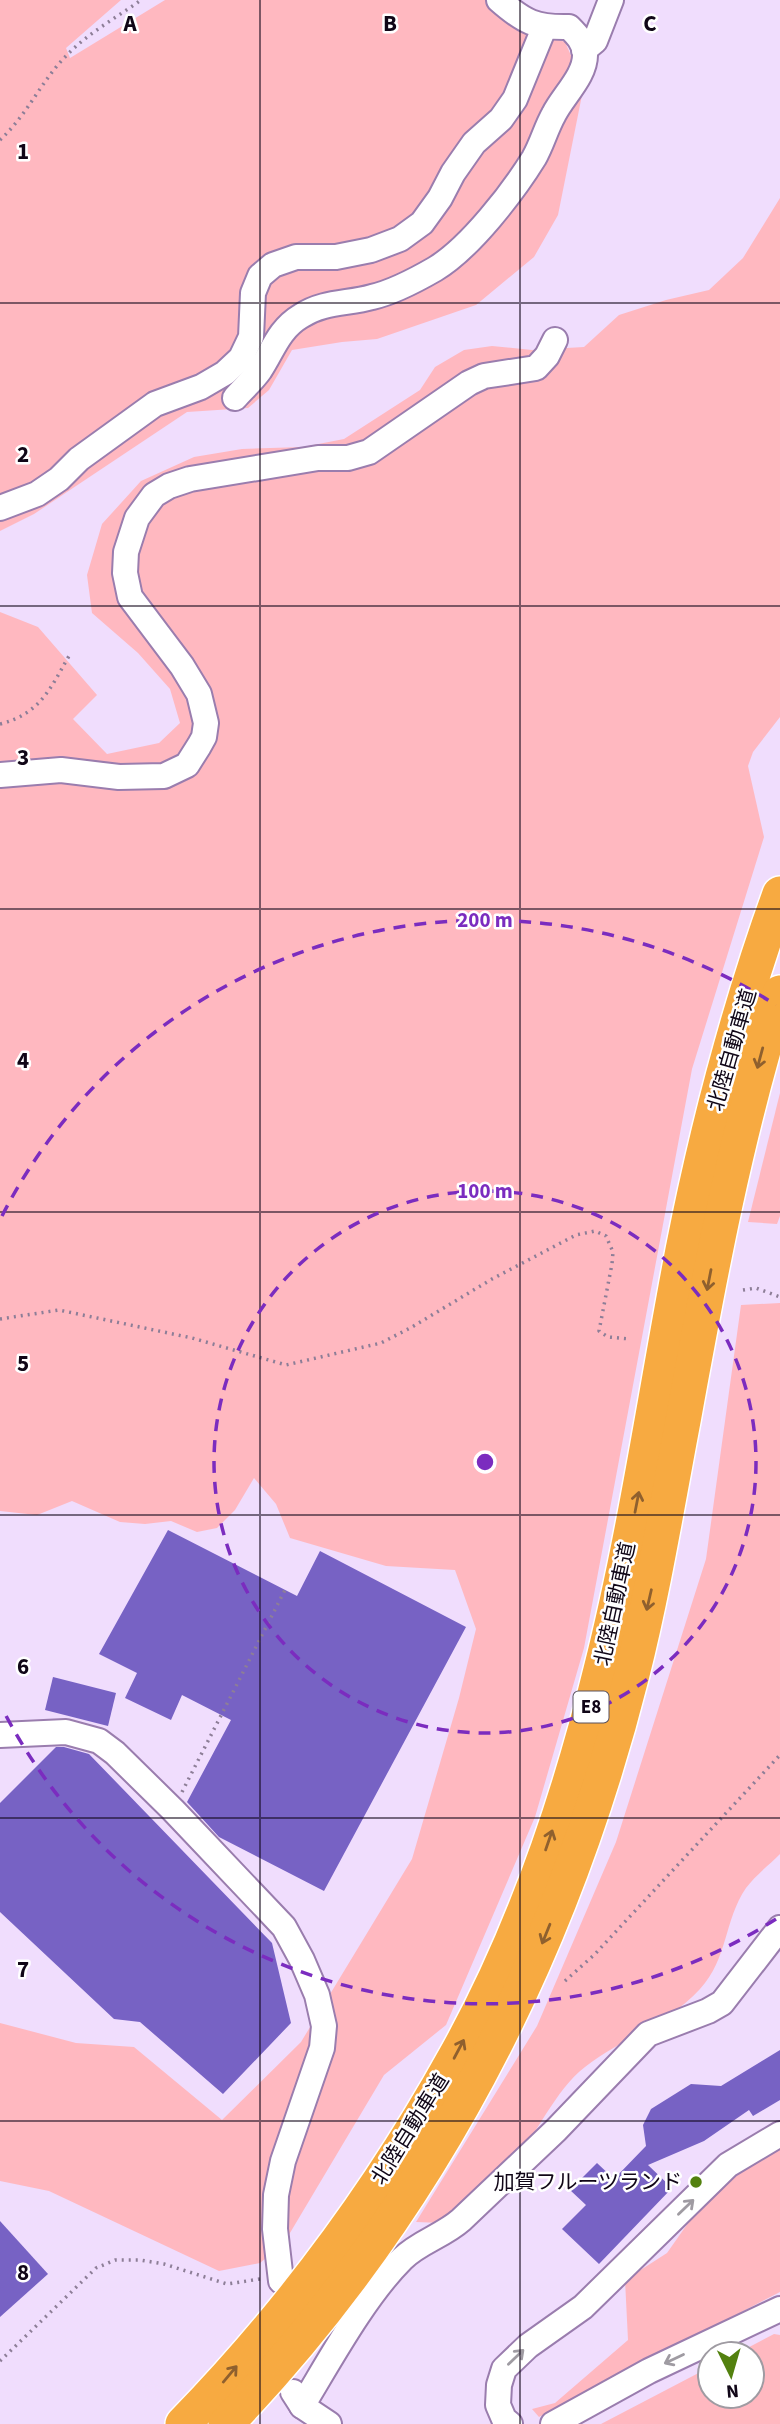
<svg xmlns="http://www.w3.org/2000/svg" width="780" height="2424" font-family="'Source Sans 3','Noto Sans JP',sans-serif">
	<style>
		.green { fill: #ffb8c0 }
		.building { fill: #7762c4 }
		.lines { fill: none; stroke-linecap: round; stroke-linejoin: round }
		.minor-casing { stroke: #9a7dae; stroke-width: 28 }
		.highway-casing { stroke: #fff; stroke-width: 38 }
		.path { stroke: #8d7e97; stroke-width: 3.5; stroke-dasharray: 2 5; stroke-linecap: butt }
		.minor { stroke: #fff; stroke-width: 24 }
		.highway { stroke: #f7aa41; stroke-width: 35 }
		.oneway { stroke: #8f602e }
		.oneway2 { stroke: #9f9ba2 }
		.grid { fill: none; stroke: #100617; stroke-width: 2; stroke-opacity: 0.55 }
		.ring { fill: none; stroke: #7b2cbf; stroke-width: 3.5; stroke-dasharray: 12 9 }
		.poi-dot { fill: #53810f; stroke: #fff; stroke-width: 2.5 }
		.labels { text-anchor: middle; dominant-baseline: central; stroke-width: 5; stroke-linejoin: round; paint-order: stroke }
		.shield { fill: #fff; stroke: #58515d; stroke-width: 2 }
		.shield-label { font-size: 19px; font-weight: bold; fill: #100617 }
		.street-label { font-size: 21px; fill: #100617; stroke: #fff }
		.poi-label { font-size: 21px; fill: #100617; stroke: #fff; text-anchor: end }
		.grid-label { font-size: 23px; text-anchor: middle; font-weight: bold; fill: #100617; stroke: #fff; stroke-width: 5; stroke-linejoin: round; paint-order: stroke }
		.centre { fill: #7b2cbf; stroke: #fff; stroke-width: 3.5 }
		.ring-label { font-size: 21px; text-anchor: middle; font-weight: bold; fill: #7b2cbf; stroke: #fff; stroke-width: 5; stroke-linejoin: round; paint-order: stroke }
	</style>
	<rect width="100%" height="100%" fill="#f0ddfd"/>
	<g class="green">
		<polygon points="0,0 121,0 66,48 70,58 165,0 489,0 515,25 565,42 573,60 582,95 558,215 534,257 476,305 377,339 342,342 292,350 269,390 248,408 187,412 34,514 0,531"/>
		<polygon points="780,198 780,717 753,752 748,766 764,837 692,1069 584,1648 535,1817 446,2025 384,2075 284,2243 260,2263 219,2271 49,2191 0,2181 0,2023 76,2043 134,2047 222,2120 301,2042 412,1859 459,1698 476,1629 455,1570 386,1566 290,1538 276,1504 254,1478 235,1510 217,1528 197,1532 171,1521 145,1524 120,1522 72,1501 37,1515 0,1511 0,612 38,627 97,695 73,719 107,754 159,743 180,723 170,689 138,653 92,613 87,575 102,524 141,481 194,457 242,449 303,447 344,439 420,390 435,367 464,350 492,346 532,350 584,347 619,315 666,300 709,290 743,258"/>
		<polygon points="780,1093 780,1216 777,1224 748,1222"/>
		<path d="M780,1303V1854C769,1865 755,1876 746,1888C724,1920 728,1959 700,1989C668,2024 622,2038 585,2067C555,2090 537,2135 511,2164C491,2186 464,2204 442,2223L416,2222L537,2026L616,1842L706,1559L741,1305Z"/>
		<polygon points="780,2147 780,2292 539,2417 532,2409 555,2403 628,2340 625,2280 667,2253 700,2206 732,2175"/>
		<polygon points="774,2334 780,2335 780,2424 601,2424 710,2367 710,2396 752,2396 752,2354 736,2354"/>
	</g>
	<g class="building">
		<polygon points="168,1530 297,1596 320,1551 466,1627 324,1891 219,1837 187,1802 231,1720 182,1695 171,1720 125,1698 137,1673 99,1654"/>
		<polygon points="53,1677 116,1693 108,1726 45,1710"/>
		<polygon points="56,1747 64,1747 89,1754 272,1943 291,2023 223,2094 140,2022 114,2019 0,1912 0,1803"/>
		<polygon points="780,2050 780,2100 753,2116 749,2110 704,2141 648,2165 672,2188 599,2264 562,2229 586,2205 570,2190 597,2163 614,2179 646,2146 643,2125 651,2109 691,2084 721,2086"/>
		<polygon points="0,2221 48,2274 0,2317"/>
	</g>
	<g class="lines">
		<g class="minor-casing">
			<g id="minor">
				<polyline points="584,50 595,41 611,0"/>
				<path d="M235,398C243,389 253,380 260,370C273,350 279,329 301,316C324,301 348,304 372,297C394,292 416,280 435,269C470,248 513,192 534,158C542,144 546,128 554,114C563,96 586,75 585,54C584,42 577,35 569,27C536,28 524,22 499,0"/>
				<polyline points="0,508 37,494 59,479 79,459 155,404 201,387 225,373 241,358 251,337 253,293 260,276 273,265 296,257 336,257 371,250 400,239 422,223 440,198 453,173 474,143 501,119 515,99 544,28"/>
				<polyline points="0,775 61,770 119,777 164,776 187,765 199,746 204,737 206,723 199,694 182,666 130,597 125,573 126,552 137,518 154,495 169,486 190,479 318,458 348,458 369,452 469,383 484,376 536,368 547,356 555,340"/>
				<polyline points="0,1735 66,1732 99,1741 115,1753 173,1810 284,1927 302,1960 317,1995 324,2026 322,2048 283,2161 276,2195 275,2229 281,2281"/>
				<polyline points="293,2392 302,2406 329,2424"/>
				<path d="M302,2406C330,2360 364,2297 402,2259C419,2242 443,2236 461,2220L556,2130L648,2034L708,2011L722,2003L780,1928"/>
				<polyline points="510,2424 504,2419 498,2405 499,2385 504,2369 528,2346 583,2307 728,2165 780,2134"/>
				<polyline points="553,2424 649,2371 780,2309"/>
			</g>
		</g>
		<g class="highway-casing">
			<g id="highway">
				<path d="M183,2424C290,2314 383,2188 457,2054C522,1937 569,1800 601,1670C636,1532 656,1390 683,1250C707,1129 738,1010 780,894"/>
				<path d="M226,2424C430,2211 560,1959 632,1674C653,1591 667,1505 683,1421C709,1277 736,1133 780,993"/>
			</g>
		</g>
		<g class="path">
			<path d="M0,140C28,114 41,81 67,55C88,33 116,18 141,0"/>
			<path d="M0,724C40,714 50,689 69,656"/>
			<polyline points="743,1290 756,1288 780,1297"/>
			<polyline points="0,1319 59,1310 192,1338 286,1365 381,1343 412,1327 492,1279 576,1235 595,1231 606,1236 613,1252 612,1264 599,1331 608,1337 630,1339"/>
			<polyline points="182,1792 286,1588"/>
			<polyline points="565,1981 595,1954 780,1755"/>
			<polyline points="0,2361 96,2268 115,2260 140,2260 164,2264 227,2284 260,2279"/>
		</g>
		<use href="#minor" class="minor"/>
		<use href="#highway" class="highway"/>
	</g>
	<defs><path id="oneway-shaft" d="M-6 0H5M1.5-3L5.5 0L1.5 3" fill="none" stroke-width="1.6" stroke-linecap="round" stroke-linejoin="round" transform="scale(1.75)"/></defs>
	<g class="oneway">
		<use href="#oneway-shaft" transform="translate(760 1058) rotate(105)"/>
		<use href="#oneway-shaft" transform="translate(709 1280) rotate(101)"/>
		<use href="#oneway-shaft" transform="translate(637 1502) rotate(-79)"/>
		<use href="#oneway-shaft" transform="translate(649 1600) rotate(103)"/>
		<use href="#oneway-shaft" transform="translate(549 1840) rotate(-71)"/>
		<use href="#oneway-shaft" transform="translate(546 1934) rotate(112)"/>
		<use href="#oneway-shaft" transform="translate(459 2049) rotate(-62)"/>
		<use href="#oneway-shaft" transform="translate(230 2374) rotate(-50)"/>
	</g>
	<g class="oneway2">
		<use href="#oneway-shaft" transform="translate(686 2207) rotate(-44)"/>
		<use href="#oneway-shaft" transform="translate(516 2357) rotate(-44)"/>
		<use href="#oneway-shaft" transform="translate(674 2359) rotate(155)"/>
	</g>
	<path class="grid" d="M260,0V2424M520,0V2424M0,303H780M0,606H780M0,909H780M0,1212H780M0,1515H780M0,1818H780M0,2121H780"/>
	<g class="ring">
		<circle cx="485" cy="1462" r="271"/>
		<path d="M776 1919A542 542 0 0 1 2 1708M2 1216A542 542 0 0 1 776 1005"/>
	</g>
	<circle class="poi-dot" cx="696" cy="2182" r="7"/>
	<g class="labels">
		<rect class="shield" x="573.5" y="1691.5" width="35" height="31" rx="5"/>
		<g class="shield-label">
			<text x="591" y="1707">E8</text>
		</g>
		<g class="street-label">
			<text transform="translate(732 1050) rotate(-74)">北陸自動車道</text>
			<text transform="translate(615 1604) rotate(-78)">北陸自動車道</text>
			<text transform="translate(410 2129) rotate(-58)">北陸自動車道</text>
		</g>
		<g class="poi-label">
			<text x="682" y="2182">加賀フルーツランド</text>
		</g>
	</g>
	<g class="grid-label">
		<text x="130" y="31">A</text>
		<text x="390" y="31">B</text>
		<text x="650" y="31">C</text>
		<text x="23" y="159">1</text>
		<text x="23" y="462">2</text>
		<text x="23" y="765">3</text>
		<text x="23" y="1068">4</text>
		<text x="23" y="1371">5</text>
		<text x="23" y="1674">6</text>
		<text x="23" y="1977">7</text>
		<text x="23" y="2280">8</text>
	</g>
	<circle cx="485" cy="1462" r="10" class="centre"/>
	<g class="ring-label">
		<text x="485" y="927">200 m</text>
		<text x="485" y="1198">100 m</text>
	</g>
	<g transform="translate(731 2375) rotate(175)"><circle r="33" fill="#ffffff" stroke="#9f9ba2" stroke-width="2"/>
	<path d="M0-5L12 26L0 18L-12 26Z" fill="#53810f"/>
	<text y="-10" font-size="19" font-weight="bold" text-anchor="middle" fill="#100617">N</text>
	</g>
</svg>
